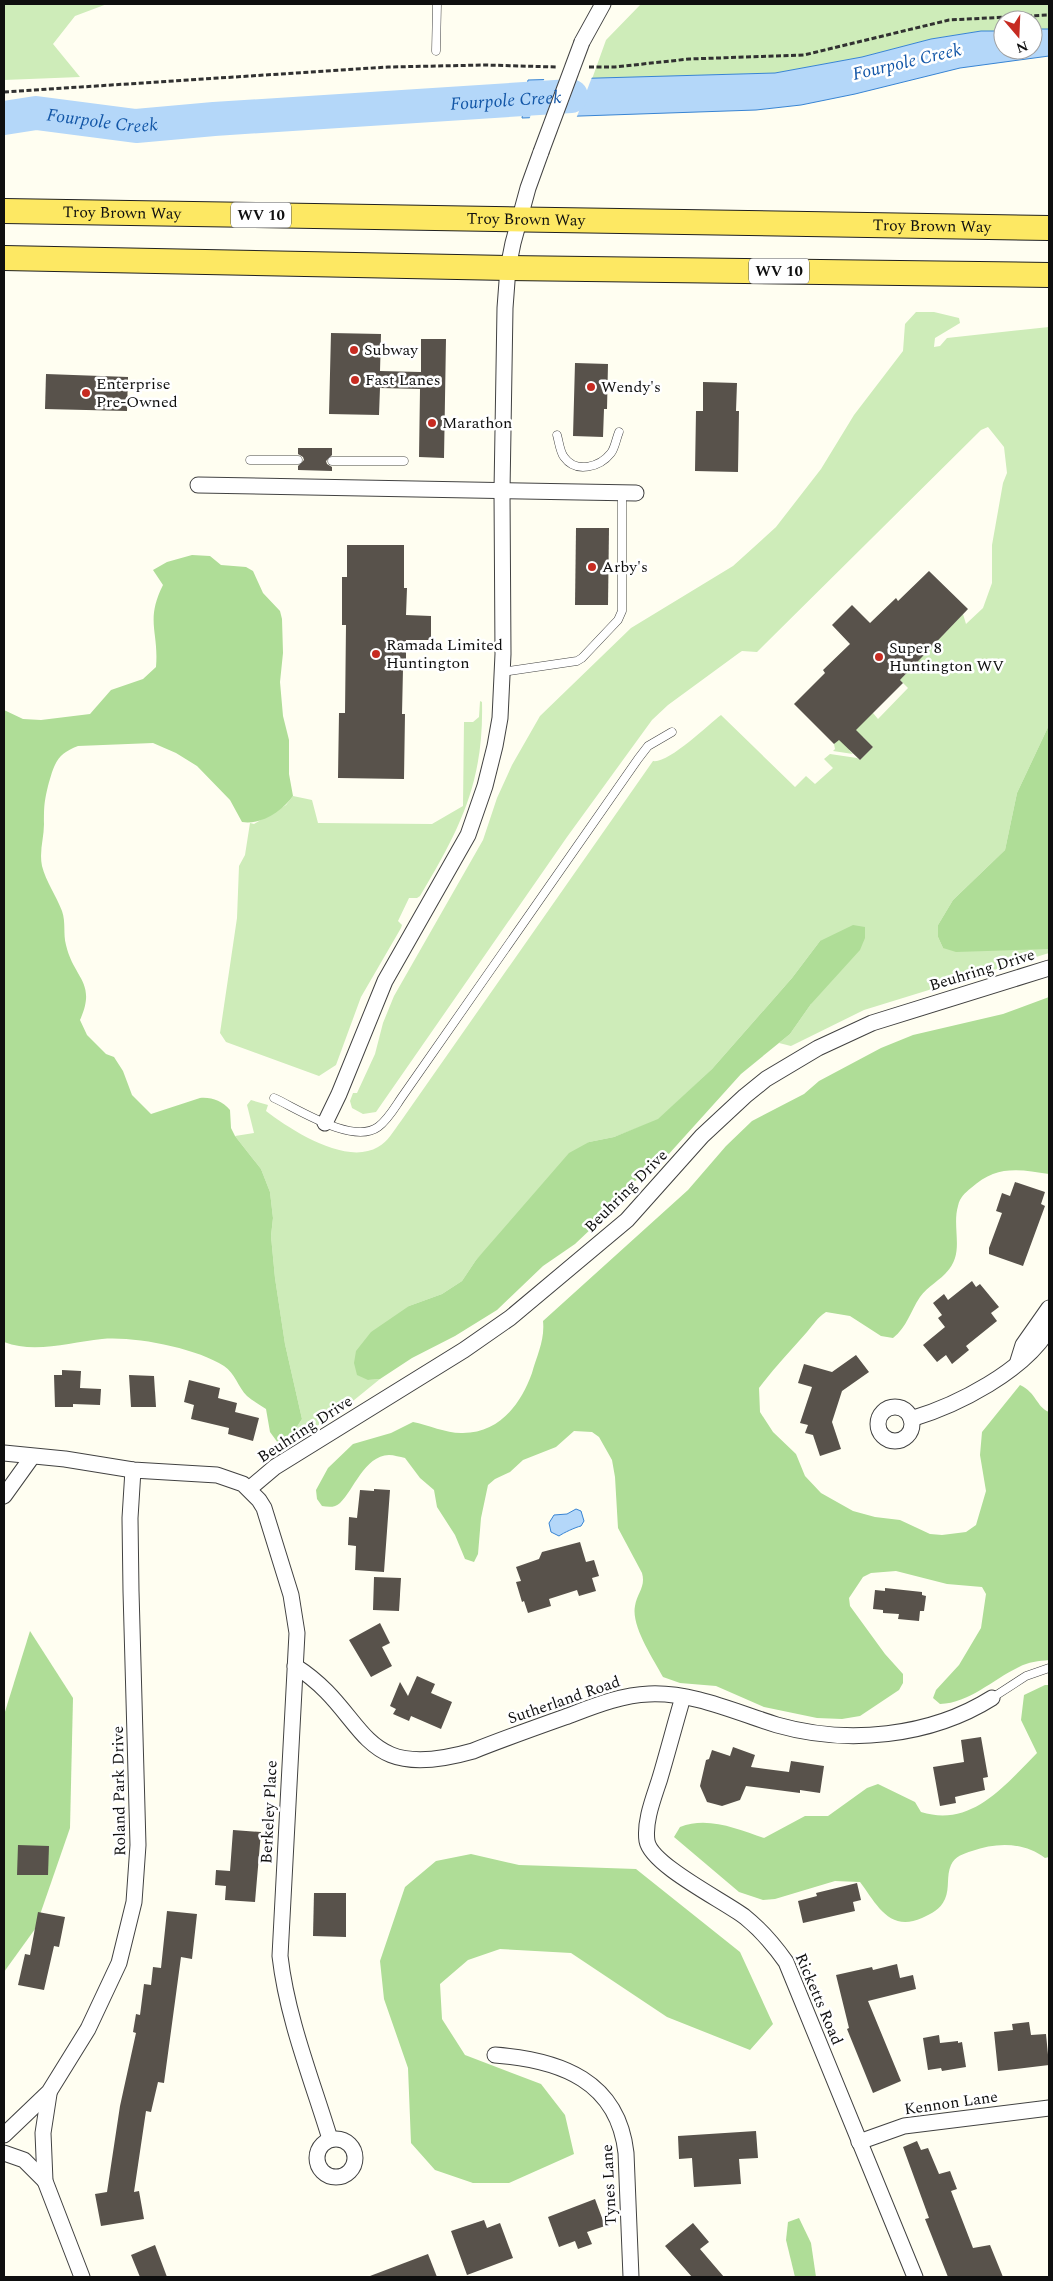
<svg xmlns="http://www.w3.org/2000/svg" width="1053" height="2281" font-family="Spectral,serif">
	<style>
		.green { fill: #ceecb9 }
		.forest { fill: #afdd97 }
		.water { fill: #b4d7f9; stroke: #3884d3 }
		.pier { fill: #fffef1 }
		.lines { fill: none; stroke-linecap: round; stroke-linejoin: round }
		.river { stroke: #b4d7f9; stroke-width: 34 }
		.building { fill: #58524b }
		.lane-casing { stroke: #424242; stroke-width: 9 }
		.street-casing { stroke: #424242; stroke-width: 17 }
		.primary-casing { stroke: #202020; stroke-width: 26 }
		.path { stroke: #313131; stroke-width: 3; stroke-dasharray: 5 2.5; stroke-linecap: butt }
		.lane { stroke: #fff; stroke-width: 8 }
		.street { stroke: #fff; stroke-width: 15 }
		.primary { stroke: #fde863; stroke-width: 24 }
		.street-bridge-casing { stroke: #424242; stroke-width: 17; stroke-linecap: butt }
		.street-bridge { stroke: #fff; stroke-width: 15 }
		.poi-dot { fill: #c62b21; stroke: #fff; stroke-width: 2 }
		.labels { text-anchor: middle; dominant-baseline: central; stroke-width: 5; stroke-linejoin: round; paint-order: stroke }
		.shield { fill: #fff; stroke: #575757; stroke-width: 1 }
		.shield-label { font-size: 15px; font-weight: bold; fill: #0f0f0f }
		.street-label { font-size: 16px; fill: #0f0f0f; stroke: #fff }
		.poi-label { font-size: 16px; fill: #0f0f0f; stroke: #fff; text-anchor: start }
		.water-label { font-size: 18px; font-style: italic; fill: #1256a7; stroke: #fff }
	</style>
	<rect width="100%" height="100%" fill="#fffef1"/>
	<g class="green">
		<polygon points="4,4 107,4 75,16 53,44 80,77 4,80"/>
		<polygon points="641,4 1049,4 1049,29 1033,29 1033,20 1003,20 1003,31 981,31 931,39 862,57 775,73 592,79 606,40"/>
		<path d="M916,312H934L959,318L960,323L935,338L934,347L940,346L947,338L1049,327V725L1017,793L1005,850L953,900L938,925V937L943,948L1049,949V953L864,1010L791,1046L779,1043L790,1034L811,1004L820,941L792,978L712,1069L658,1120L614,1137L589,1142L476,1260L462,1281L442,1294L409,1306L368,1380L380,1379L348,1405L317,1426L293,1433L302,1419L285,1344L275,1278L271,1236L273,1218L270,1192L261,1169L235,1136L254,1133L247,1105L251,1100L268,1105L266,1111C291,1130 346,1166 378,1147C388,1142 394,1130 401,1121L653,761C668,764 708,725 721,715L795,787L806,776L815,784L833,768L824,759L830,754L857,758L860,760L873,747L863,737L849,750L853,754L833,751L835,749L834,744L865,714L873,713L878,719L908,688L900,680L963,614L966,624L983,608L992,583V545L1003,483L1007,473L1004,447L988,427L981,430L757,652L742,651L739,653L668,705L652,720L567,837L376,1112L363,1114L352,1108L350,1101L353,1093H357L375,1054L383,1023L394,996L483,840L497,798L512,765L540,716L631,628L733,566L776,527L821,469L854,415L903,351L905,324Z"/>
		<path d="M480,701L482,702C484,782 460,829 420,896L417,898H409L398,921L402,925L401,928L361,997L336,1065L319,1076L226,1042L220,1033L237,918L239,866L245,855L250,823L254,824L286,805L293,796L312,800L318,823L432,824L463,806L464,722H473L479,717Z"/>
	</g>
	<g class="forest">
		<path d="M192,555L210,556L221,565L246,567L253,571L263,593L280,611L282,619L283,653L280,682L283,716L289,740V774L293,796C282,811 262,825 242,822L230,800L197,766L176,753L153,743L78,746C56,754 54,765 48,786C44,803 44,807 44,824C44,838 39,851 42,866C46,882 56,895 62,911C66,922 63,934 66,945C74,979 97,982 80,1020L87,1035L106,1054L114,1057L123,1071L132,1095L151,1114L200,1098C212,1097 222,1101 230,1110L231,1128L235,1136L261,1169L270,1192L273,1218L271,1236L275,1278L285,1344L302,1419L293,1433L278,1443L270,1432L266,1409C260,1405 253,1401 247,1396C238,1387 235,1373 224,1366C196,1348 134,1336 102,1339C70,1342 35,1354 4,1342V710L23,719L41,720L90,714L111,690L143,679L156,667C159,631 145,621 163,585L153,570L167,562Z"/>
		<polygon points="1049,725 1049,949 956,952 943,948 938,937 938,925 953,900 1005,850 1017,793"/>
		<polygon points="853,925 865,927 865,938 860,950 811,1004 790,1034 741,1074 658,1166 626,1187 593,1227 575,1244 543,1266 497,1310 455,1336 412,1358 380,1379 368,1380 357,1375 354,1363 356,1351 371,1332 409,1306 442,1294 462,1281 476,1260 569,1153 589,1142 614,1137 658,1119 712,1069 792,978 820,941"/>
		<path d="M1049,997V1174C1018,1169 996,1165 971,1188C965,1193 960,1197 958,1206C953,1223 960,1242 955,1258C949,1277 930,1283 920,1297C910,1312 907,1327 893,1338L881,1336L850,1316L826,1312C817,1318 814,1324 807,1332C791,1350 774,1368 759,1388L760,1412L773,1432L796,1454L805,1476L821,1493L853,1511L875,1517L900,1520L930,1534L942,1535L966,1532L976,1525L986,1491L980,1455L982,1432L1020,1385C1037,1393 1036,1407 1049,1412V1660C1039,1661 1028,1662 1019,1667C993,1679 970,1703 940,1704L933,1698L936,1690L959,1665L981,1628L986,1594L982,1587L947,1584L896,1571L871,1573L863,1577L849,1598L850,1606L885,1654L903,1674V1683L899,1690L860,1716L842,1719L817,1718L764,1707L716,1686L680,1683L663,1677C653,1658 631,1626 635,1606C637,1593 646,1587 642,1573L618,1528L615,1477L612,1460L599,1437L592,1432L574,1431L556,1447L523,1460L510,1472L495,1479L488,1485L481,1518L478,1554L474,1562L465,1559L455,1535L437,1507L434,1490L420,1478L405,1458C400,1457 394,1455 389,1455C364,1456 354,1490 340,1503C335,1508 328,1507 322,1506L317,1499L316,1490L328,1468L353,1444L391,1433L413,1422C428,1425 446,1433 461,1433C499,1434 521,1404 532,1373C537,1355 545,1340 543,1321L688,1190L726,1146L752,1121L804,1094L819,1081L881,1048L913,1035L1003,1014Z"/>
		<polygon points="30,1631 73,1698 70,1828 35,1929 4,1972 4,1715"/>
		<path d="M1045,1685H1049V1857L1045,1858C1024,1842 997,1842 972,1851C963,1854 955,1856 951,1865C946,1876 950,1888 945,1899C940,1910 932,1913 922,1918C889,1933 876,1903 860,1882L835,1881L775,1899L763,1900L739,1892L674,1837L680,1827C708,1816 737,1829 764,1838L805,1816H828L867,1788L878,1784L915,1802L921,1812C972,1828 1005,1785 1037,1753L1021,1720L1024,1695Z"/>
		<polygon points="471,1854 519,1865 636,1869 740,1952 773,2024 750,2050 667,2017 571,1953 500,1949 468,1960 440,1984 442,2019 465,2055 541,2084 565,2115 574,2154 509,2183 473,2183 435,2170 411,2143 408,2068 384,1999 380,1961 405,1887 436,1861"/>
		<polygon points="799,2218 811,2243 816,2277 795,2277 786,2240 788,2222"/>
	</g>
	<g class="water">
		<polygon points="1033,29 1049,29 1049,56 960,68 855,94 801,105 756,110 522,118 528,80 775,73 862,57 931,39 981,31 1003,31 1003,50 1033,50"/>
		<path d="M576,1509L581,1511L584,1521L581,1526C576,1527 563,1533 559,1536L551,1532L549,1523L554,1515L567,1514Z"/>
	</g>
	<polygon class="pier" points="545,77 592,77 576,119 529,120"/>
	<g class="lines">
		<path class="river" id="s1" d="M4,118L36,113L136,126L214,119L571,96"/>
	</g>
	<g class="building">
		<polygon points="331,333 381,334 380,371 421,372 421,339 446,339 444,458 419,457 420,389 380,388 379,415 329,414"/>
		<polygon points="575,363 608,364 607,409 604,409 603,437 573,436"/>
		<polygon points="46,374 128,377 127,411 45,409"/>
		<polygon points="703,382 737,383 736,411 739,411 738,472 695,471 696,411 703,411"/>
		<polygon points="298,448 332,448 332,455 326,461 327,464 332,467 332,471 298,470 298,466 304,460 303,457 298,454"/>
		<polygon points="576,528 609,528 608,605 575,605"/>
		<polygon points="347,545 404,545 404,588 407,588 406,615 431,616 431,640 406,640 406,669 403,669 402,714 405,714 404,779 338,778 339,713 345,713 346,625 342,625 342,577 347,577"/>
		<polygon points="929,571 968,609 900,680 903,683 856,730 873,747 860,760 839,740 834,744 794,704 825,673 823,670 850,644 832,625 852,605 870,623 896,598 898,601"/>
		<polygon points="1015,1182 1045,1192 1041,1204 1045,1206 1023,1266 989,1254 989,1248 1002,1213 996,1211 1002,1193 1010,1196"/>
		<polygon points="972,1281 976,1287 980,1284 999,1307 991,1313 997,1321 966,1346 969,1350 952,1364 946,1355 937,1362 923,1345 945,1327 938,1318 942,1315 933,1303 944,1294 948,1300"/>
		<polygon points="856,1355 869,1372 842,1391 832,1422 841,1449 820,1456 813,1435 805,1433 808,1425 800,1423 812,1387 798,1383 804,1364 832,1372"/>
		<polygon points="62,1370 81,1371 80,1388 101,1389 100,1405 73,1404 73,1407 55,1407 54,1375 62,1375"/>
		<polygon points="129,1375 154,1376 156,1407 131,1407"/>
		<polygon points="189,1380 220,1388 218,1398 237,1403 235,1412 259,1418 253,1441 228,1434 229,1428 191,1419 194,1405 184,1402"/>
		<polygon points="374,1489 390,1490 384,1572 355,1570 356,1546 348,1545 349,1517 357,1518 360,1490 374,1491"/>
		<polygon points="580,1542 586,1562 594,1560 599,1576 592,1578 596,1591 579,1596 577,1590 549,1599 551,1606 528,1613 524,1601 522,1602 516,1582 521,1581 516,1567 539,1559 542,1552"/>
		<polygon points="374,1577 401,1578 399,1611 373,1610"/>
		<polygon points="885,1588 922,1592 922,1595 926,1596 924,1611 920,1611 919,1621 898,1619 899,1614 883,1613 883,1610 873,1609 875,1590 885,1591"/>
		<polygon points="380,1623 390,1643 382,1647 392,1666 371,1677 349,1640"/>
		<polygon points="417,1676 435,1684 431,1693 452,1702 441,1729 411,1716 409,1721 393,1714 396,1709 390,1706 400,1682 408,1696"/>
		<polygon points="981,1737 988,1777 983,1778 985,1790 955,1797 956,1803 940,1806 933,1767 964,1762 961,1740"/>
		<polygon points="733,1747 755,1755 751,1767 789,1772 791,1761 824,1766 820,1793 800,1790 800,1793 746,1786 740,1800 722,1806 707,1802 700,1786 706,1760 709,1759 712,1750 730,1756"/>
		<polygon points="233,1830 261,1832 255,1902 225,1900 226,1886 215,1885 216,1870 230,1871"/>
		<polygon points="18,1845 49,1846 48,1875 17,1875"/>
		<polygon points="857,1883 861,1900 853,1902 855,1911 803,1923 798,1901 817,1896 816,1893"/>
		<polygon points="314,1893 346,1893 346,1937 313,1936"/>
		<polygon points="167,1911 197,1914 192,1959 181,1957 164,2083 158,2082 151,2112 146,2111 134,2192 139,2191 144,2219 101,2226 95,2194 107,2192 120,2106 136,2033 133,2032 136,2014 140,2015 144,1984 151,1985 153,1967 161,1968"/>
		<polygon points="38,1912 65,1917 59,1947 54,1946 44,1990 18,1985 25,1954 30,1955"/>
		<polygon points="897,1964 900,1978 913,1975 916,1989 868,2001 901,2081 873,2093 847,2029 849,2028 836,1975 872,1967 873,1970"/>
		<polygon points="1029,2022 1031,2035 1046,2034 1049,2065 998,2071 994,2032 1013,2030 1012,2024"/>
		<polygon points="939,2035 940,2043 958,2041 958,2043 962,2042 966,2067 942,2071 941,2068 928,2070 923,2038"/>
		<polygon points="756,2131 758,2158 739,2159 741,2184 694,2187 692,2158 679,2159 678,2136"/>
		<polygon points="917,2141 921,2150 928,2148 939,2174 950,2171 957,2189 951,2191 973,2248 990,2245 1003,2277 948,2277 925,2219 929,2218 903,2147"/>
		<polygon points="595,2199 605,2226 587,2232 592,2244 578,2249 575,2241 559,2247 548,2217"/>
		<polygon points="484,2220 487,2228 500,2223 513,2258 467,2275 451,2231"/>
		<polygon points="693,2223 709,2242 700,2249 724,2277 692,2277 665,2246"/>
		<polygon points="155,2245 167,2277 140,2277 131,2255"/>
		<polygon points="428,2254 437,2277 370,2277 370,2276"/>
	</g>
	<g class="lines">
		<g class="lane-casing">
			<g id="lane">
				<polyline points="436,51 437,4"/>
				<path d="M557,435C559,442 560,452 564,457C576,474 600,467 611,453C615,448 616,439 619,432"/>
				<polyline points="250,460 298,460"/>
				<polyline points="332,461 404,461"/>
				<polyline points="502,672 577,661 582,658 618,620 622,611 622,493"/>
				<path d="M274,1098C298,1109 353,1145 378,1127C389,1119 396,1105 404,1094L638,759L648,746L672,732"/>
				<polyline points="992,1698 1026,1676 1049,1668"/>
			</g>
		</g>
		<g class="street-casing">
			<g id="street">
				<polyline points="582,42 603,4"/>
				<polyline points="198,485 636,493"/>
				<polyline points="325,1123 339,1094 385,981 468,835 485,786 495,746 500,718 503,654 502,491 505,308 508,268 513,243 528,188 541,152"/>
				<polyline points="1018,1361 1023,1345 1049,1308"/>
				<circle cx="895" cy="1424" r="17"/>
				<path d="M911,1419C958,1405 1024,1371 1049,1329"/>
				<path d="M4,1453L65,1459L133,1470L217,1475L243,1484L259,1500L264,1508L291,1595L297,1633L280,1956C287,2018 312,2080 330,2139"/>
				<polyline points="249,1489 275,1467 464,1350 510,1318 627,1220 702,1136 745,1096 766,1079 818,1048 872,1023 1049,968"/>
				<polyline points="4,1496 32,1457"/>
				<path d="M295,1666C371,1714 354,1785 473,1751C503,1739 534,1728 565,1717C592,1707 620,1695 649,1694C693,1692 735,1712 777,1725C847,1745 930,1737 992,1698"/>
				<path d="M683,1697C675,1724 668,1751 660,1778C654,1797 644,1821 647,1841C651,1865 724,1901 745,1917C761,1930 774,1945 786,1962L915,2277"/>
				<path d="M495,2055C561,2060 618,2081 626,2153L631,2277"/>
				<polyline points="49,2094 43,2133 45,2181 82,2277"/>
				<polyline points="4,2135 49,2092 88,2029 119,1963 134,1902 138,1845 131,1591 130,1518 133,1470"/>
				<circle cx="336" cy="2158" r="19"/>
				<polyline points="859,2142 904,2126 1049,2108"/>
				<polyline points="4,2153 24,2160 45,2181"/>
			</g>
		</g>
		<g class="primary-casing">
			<g id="primary">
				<path id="s2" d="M4,211L1049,228"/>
				<polyline points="4,258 508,268 1049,275"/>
			</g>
		</g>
		<g class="path">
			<polyline points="589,67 615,67 689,59 804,55 949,20 1049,15"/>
			<polyline points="4,92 388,67 486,65 556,67"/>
		</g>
		<use href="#lane" class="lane"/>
		<use href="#street" class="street"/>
		<use href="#primary" class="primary"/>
		<g class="street-bridge-casing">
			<polyline id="street-bridge" points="541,152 582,42"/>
		</g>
		<use href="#street-bridge" class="street-bridge"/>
	</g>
	<g class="poi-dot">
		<circle cx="354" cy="350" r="5"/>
		<circle cx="355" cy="380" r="5"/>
		<circle cx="591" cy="387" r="5"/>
		<circle cx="86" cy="393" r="5"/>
		<circle cx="432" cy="423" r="5"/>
		<circle cx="592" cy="567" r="5"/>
		<circle cx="376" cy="654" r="5"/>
		<circle cx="879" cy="657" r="5"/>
	</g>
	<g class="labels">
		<g class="shield">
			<rect x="231" y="202.5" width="60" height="25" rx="4"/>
			<rect x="749" y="258.5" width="60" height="25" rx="4"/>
		</g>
		<g class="shield-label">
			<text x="261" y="215">WV 10</text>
			<text x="779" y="271">WV 10</text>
		</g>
		<g class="street-label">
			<text stroke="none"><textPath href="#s2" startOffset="118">Troy Brown Way</textPath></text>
			<text stroke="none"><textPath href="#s2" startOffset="522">Troy Brown Way</textPath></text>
			<text stroke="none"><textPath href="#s2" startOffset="928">Troy Brown Way</textPath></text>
			<text transform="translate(982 970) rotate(-17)">Beuhring Drive</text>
			<text transform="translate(626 1191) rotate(-45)">Beuhring Drive</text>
			<text transform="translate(305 1429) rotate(-33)">Beuhring Drive</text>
			<text transform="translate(564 1700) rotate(-19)">Sutherland Road</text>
			<text transform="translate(119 1791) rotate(-91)">Roland Park Drive</text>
			<text transform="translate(269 1812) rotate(-87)">Berkeley Place</text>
			<text transform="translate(819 1999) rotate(67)">Ricketts Road</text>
			<text transform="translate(951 2103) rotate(-8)">Kennon Lane</text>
			<text transform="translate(609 2185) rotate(-93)">Tynes Lane</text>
		</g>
		<g class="poi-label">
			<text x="364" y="350">Subway</text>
			<text x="365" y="380">Fast Lanes</text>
			<text x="96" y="384">Enterprise<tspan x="96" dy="18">Pre-Owned</tspan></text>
			<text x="601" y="387">Wendy's</text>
			<text x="442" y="423">Marathon</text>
			<text x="602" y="567">Arby's</text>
			<text x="386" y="645">Ramada Limited<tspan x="386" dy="18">Huntington</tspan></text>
			<text x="889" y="648">Super 8<tspan x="889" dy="18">Huntington WV</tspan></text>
		</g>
		<g class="water-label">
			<text transform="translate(907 62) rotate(-13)">Fourpole Creek</text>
			<text stroke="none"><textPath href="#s1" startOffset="504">Fourpole Creek</textPath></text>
			<text stroke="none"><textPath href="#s1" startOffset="99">Fourpole Creek</textPath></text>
		</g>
	</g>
	<rect width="1053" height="2281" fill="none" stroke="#0f0f0f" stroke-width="10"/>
	<g transform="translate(1018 35) rotate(161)"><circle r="24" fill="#ffffff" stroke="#9f9f9f"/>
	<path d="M0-4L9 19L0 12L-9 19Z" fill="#c62b21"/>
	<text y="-8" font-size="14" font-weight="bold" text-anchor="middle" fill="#0f0f0f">N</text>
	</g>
</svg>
